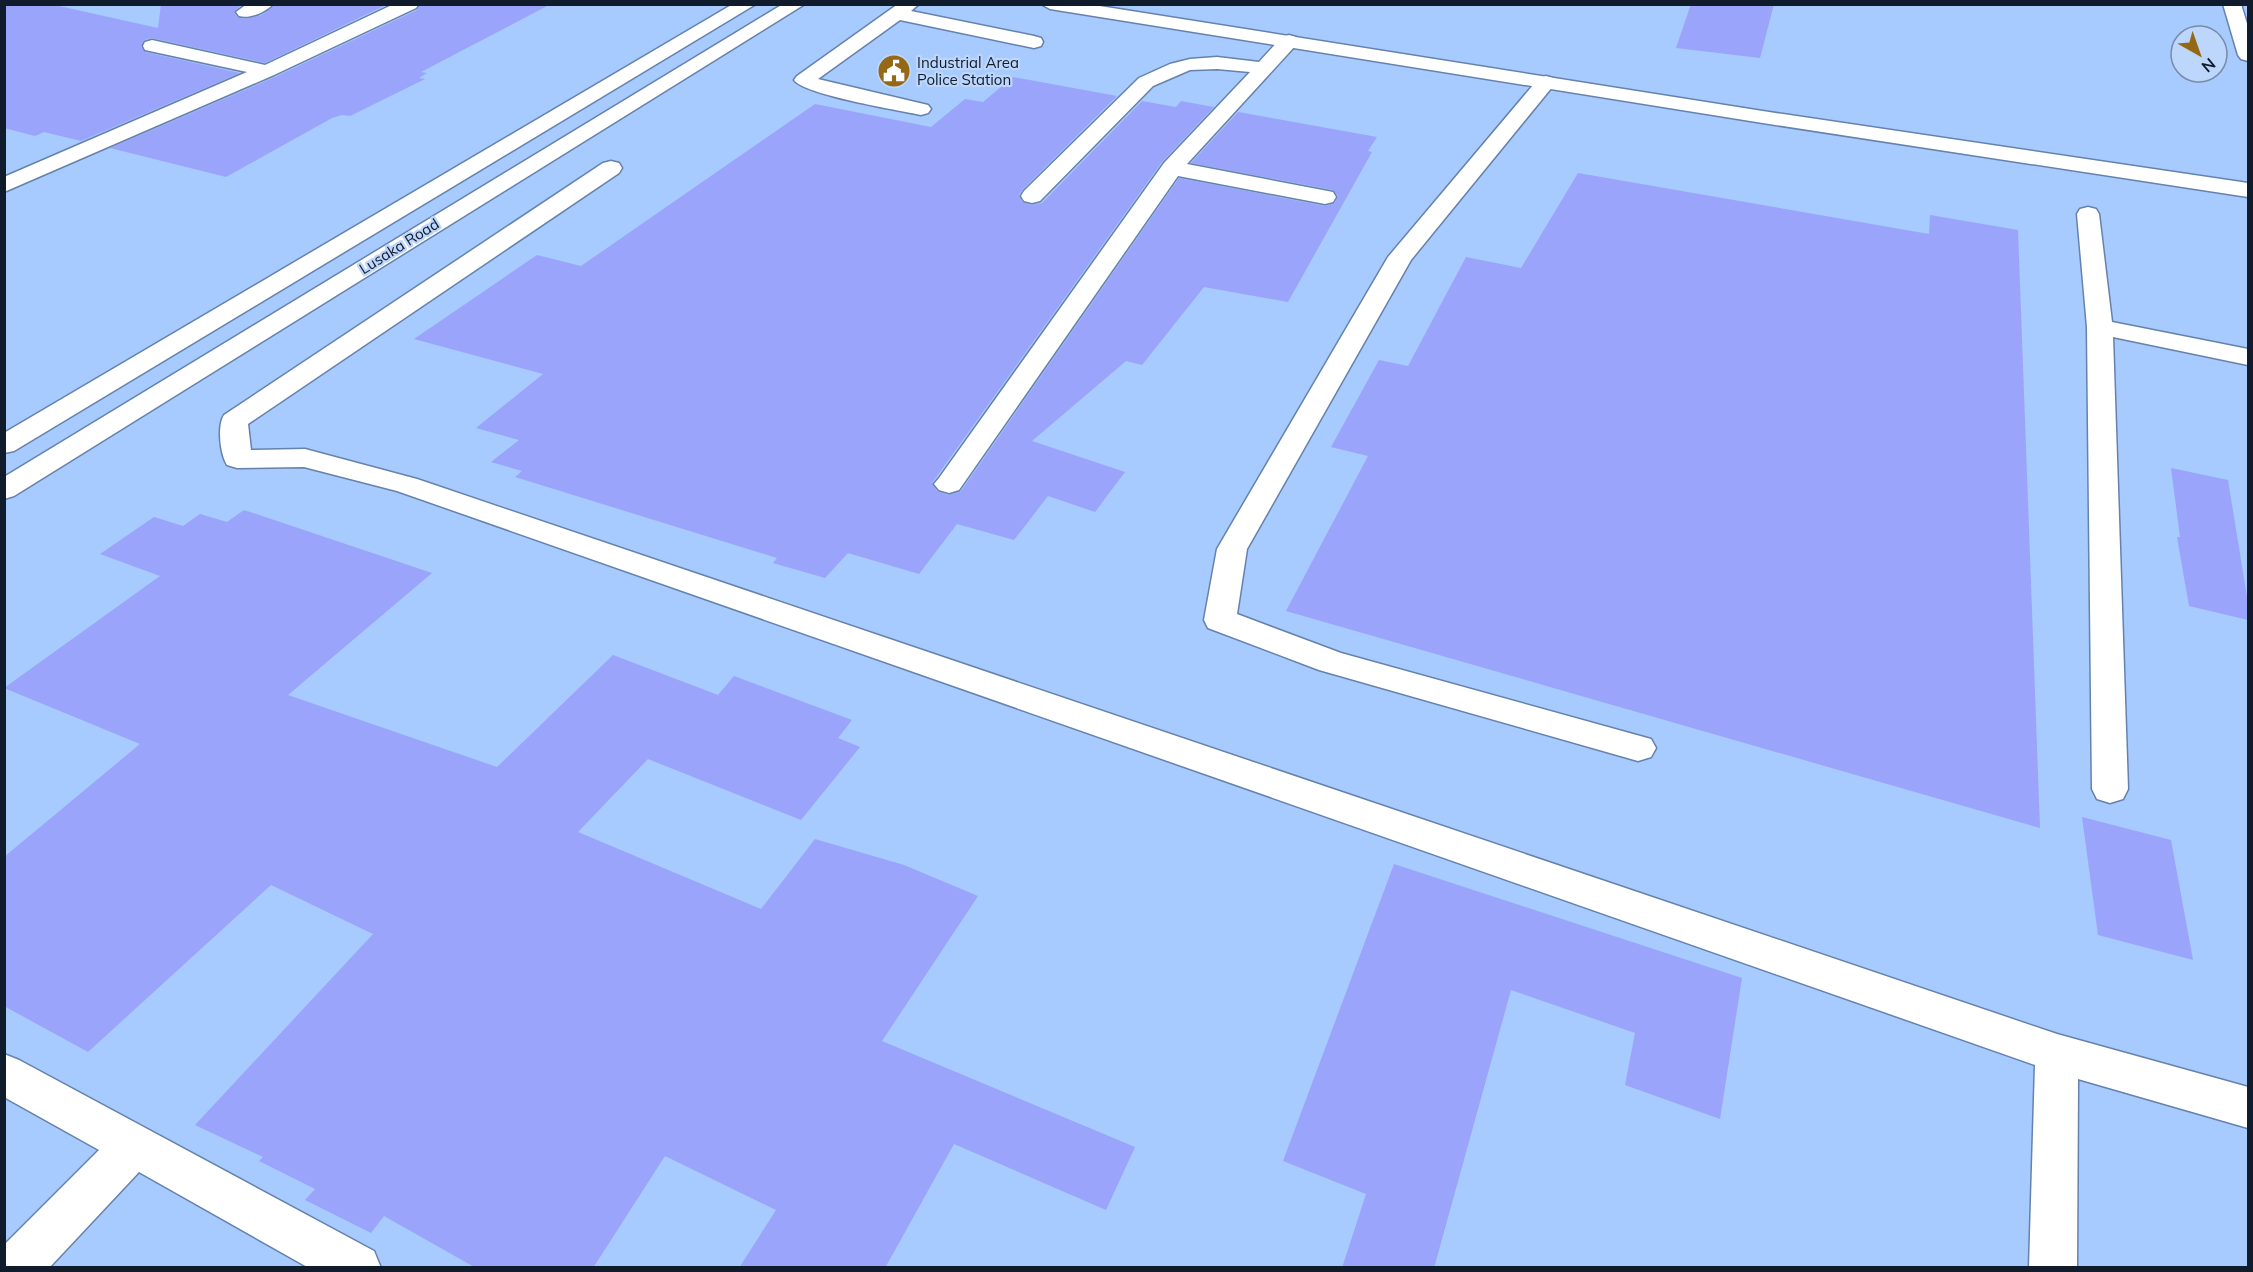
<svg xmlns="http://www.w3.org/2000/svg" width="2253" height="1272" font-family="Mulish,sans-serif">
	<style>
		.built { fill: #a7caff; fill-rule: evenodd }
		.building { fill: #9aa4fb }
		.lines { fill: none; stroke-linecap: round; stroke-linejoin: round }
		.service-casing { stroke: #6582ac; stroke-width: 3 }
		.minor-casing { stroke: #6582ac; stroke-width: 3 }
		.secondary-casing { stroke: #6582ac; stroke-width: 3 }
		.service { fill: #fff; fill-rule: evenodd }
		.minor { fill: #fff; fill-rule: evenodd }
		.secondary { fill: #fff; fill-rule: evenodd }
		.labels { text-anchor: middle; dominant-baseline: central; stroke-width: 4.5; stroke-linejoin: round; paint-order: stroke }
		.far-poi-label { font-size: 15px; fill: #101b2c; stroke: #bdd6fb; text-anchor: start }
		.far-street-label { font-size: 15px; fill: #101b2c; stroke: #bdd6fb }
	</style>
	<rect width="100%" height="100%" fill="#bdd6fb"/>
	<path class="built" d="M5,5H2248V1267L5,1268ZM2181,36H2217V72H2181Z"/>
	<g class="building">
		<polygon points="4,4 50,4 158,28 161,4 242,4 234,12 237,17 243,19 262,15 275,4 388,4 265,63 152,38 144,40 141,47 145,52 240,73 81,141 44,132 35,136 4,128"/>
		<polygon points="421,4 551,4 421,72 427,73 419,78 425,79 350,116 342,115 332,118 226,177 110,148 275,77 417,10"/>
		<polygon points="1691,4 1774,4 1760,58 1676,48"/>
		<polygon points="1013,77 1117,96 1022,190 1019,195 1022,202 1031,205 1042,203 1142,101 1176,107 1181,101 1214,107 1162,162 932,483 937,491 948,495 961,491 1179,178 1325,206 1335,203 1338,196 1333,190 1191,163 1238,112 1377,137 1368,151 1372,152 1288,302 1204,287 1142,365 1126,361 1032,441 1125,472 1095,512 1048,496 1014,540 957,524 919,574 848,553 825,578 773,563 777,558 515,477 522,471 491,462 519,440 476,428 543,374 414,339 537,255 581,266 815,104 931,127 965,99 983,102"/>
		<polygon points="1578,173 1929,234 1930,215 2018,230 2040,828 1286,611 1368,456 1331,447 1379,360 1408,366 1466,257 1521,268"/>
		<polygon points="2171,468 2228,480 2248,603 2248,620 2189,606 2177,537 2180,537"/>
		<polygon points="244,510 432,573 288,695 497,767 613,655 718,695 734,676 852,720 838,738 860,747 801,820 648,759 578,832 761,909 815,839 904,865 978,896 882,1041 1135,1147 1106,1210 954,1144 885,1268 739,1268 776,1210 665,1156 593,1268 476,1268 384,1216 371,1233 305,1200 315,1189 259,1161 263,1157 195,1125 373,934 271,885 88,1052 4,1006 4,857 140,744 4,688 160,576 100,554 154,517 183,526 200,514 227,522"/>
		<polygon points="2082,817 2171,840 2193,960 2098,935"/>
		<polygon points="1394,864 1742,978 1720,1119 1625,1085 1635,1033 1511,990 1434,1268 1342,1268 1366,1194 1283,1161"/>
	</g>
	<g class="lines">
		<g class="service-casing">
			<g id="service">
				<path d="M247,4H273C265,13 249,19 239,16L236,12Z"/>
				<polygon points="394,4 419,4 416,8 274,75 4,192 4,177 247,72 145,50 143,46 145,42 152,40 265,65"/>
				<path d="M898,4H919L911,11L1034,36L1041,38L1043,42L1041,46L1034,48L900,20L818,79L928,105L931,109L928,113L921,115C899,110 804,95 794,80L797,76Z"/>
				<polygon points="1289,35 1296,37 1298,41 1296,45 1187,164 1333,192 1336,197 1333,202 1325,204 1178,176 959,490 949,493 939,490 934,484 939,478 1164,163 1250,72 1217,69 1190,70 1153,86 1040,201 1032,203 1024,201 1021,196 1024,191 1139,78 1170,64 1190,59 1217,57 1259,62 1282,37"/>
				<polygon points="1546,76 1553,78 1556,82 1553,86 1411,260 1247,549 1237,614 1341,653 1651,739 1656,748 1651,757 1638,761 1319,670 1208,628 1204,620 1217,549 1388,257 1539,78"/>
				<path d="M611,161L619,163L622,168L619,173L248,424L251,450L305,449L417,479L2057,1034L2248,1087V1128L2078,1079L2077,1268H2029L2035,1065L397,491L304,467L237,468L227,465C220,454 217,426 224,415L603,163Z"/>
				<polygon points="2088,207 2096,209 2099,214 2112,322 2248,349 2248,365 2113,337 2128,789 2123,799 2110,803 2097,799 2092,789 2087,327 2077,214 2080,209"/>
				<polygon points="4,1054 19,1060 374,1251 381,1268 309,1268 139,1172 49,1268 4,1268 4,1245 99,1150 4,1097"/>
			</g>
		</g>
		<g class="minor-casing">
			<g id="minor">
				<polygon points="1041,4 1087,4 1769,112 2248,183 2248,197 1769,124 1050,9"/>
				<polygon points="2223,4 2241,4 2248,27 2248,61 2241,59 2238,55"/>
			</g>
		</g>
		<g class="secondary-casing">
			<g id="secondary">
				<polygon points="733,4 756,4 14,451 4,453 4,433"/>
				<polygon points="783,4 805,4 14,496 4,499 4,477"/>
			</g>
		</g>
		<use href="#service" class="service"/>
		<use href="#minor" class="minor"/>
		<use href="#secondary" class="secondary"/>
	</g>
	<defs>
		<g id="civic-disc" transform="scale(1.725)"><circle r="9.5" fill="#946814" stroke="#bdd6fb"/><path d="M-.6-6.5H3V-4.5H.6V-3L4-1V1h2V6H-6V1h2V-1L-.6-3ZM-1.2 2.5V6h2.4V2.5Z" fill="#fff"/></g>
	</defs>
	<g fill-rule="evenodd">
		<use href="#civic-disc" x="894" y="71"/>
	</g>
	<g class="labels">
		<g class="far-poi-label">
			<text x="917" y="62">Industrial Area<tspan x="917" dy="17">Police Station</tspan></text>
		</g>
		<g class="far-street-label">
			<text transform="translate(399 246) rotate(-32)">Lusaka Road</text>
		</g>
	</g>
	<rect width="2253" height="1272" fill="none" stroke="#101b2c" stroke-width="12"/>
	<g transform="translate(2199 54) rotate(140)"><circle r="28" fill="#bdd6fb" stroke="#788ba8" stroke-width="1.5"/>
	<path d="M0-4.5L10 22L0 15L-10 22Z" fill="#946814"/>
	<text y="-9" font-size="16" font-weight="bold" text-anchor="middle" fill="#101b2c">N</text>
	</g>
</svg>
